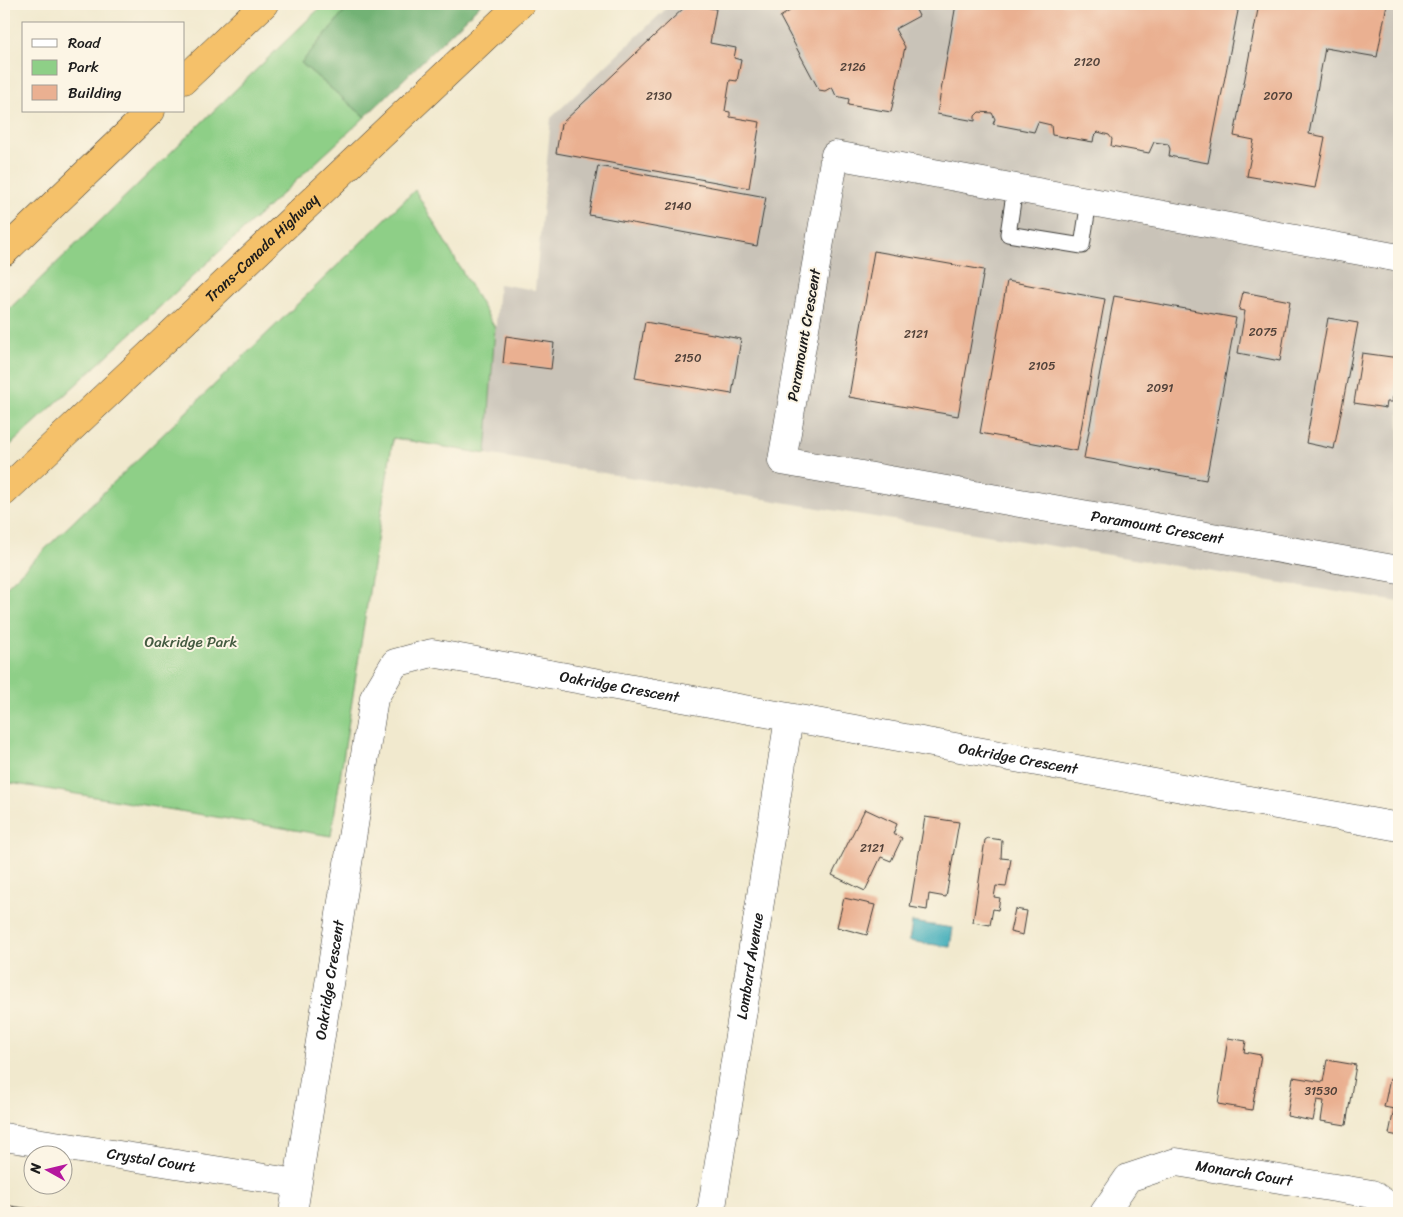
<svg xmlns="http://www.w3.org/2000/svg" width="1403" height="1217" font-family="Sriracha,sans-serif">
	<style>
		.industrial { fill: #c9c3b8 }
		.green { fill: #8ecf87; stroke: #557652 }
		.forest { fill: #72b274; stroke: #476748 }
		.water { fill: #3cacb9; stroke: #2c646a }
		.building { fill: #eab091 }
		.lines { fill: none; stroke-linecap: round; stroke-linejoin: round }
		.service-casing { stroke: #3c3b37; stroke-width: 17 }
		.minor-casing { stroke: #3c3b37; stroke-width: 29 }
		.motorway-casing { stroke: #3c3b37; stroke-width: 29 }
		.service { stroke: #fff; stroke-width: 15 }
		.minor { stroke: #fff; stroke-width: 28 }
		.motorway { stroke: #f5c16b; stroke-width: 28 }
		.labels { text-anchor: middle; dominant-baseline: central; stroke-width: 4; stroke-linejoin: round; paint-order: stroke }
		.number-label { font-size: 12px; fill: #504139 }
		.street-label { font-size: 15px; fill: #1c1c1c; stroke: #fcf5e5 }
		.park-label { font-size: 15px; fill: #445b41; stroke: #fcf5e5 }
	</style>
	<rect width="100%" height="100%" fill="#fcf5e5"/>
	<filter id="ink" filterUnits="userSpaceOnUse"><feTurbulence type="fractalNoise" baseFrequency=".02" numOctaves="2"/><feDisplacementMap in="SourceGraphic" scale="10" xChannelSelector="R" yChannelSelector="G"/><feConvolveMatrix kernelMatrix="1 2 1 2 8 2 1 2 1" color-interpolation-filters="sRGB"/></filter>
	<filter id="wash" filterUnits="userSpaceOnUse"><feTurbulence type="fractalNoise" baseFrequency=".0096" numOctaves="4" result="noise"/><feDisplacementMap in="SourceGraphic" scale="20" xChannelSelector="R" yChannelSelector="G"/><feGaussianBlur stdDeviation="1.12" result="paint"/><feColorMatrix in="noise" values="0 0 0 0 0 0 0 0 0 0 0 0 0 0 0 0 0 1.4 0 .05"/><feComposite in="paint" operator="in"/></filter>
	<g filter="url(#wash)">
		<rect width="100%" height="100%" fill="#f1e9ce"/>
		<polygon class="industrial" points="671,4 1399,4 1399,602 486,454 499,284 535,290 551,118"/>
		<g class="green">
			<polygon points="324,4 351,4 301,63 365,117 4,451 4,314"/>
			<polygon points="415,190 495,328 486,454 393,438 331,836 4,782 4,589"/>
		</g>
		<polygon class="forest" points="351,4 481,4 365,117 301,63"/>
		<polygon class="water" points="912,922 953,928 950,947 909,941"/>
		<g id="blocks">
			<g class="building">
				<polygon points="688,4 716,9 710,43 736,48 734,58 741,60 737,81 730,80 725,111 730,112 730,117 760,122 749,188 556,153 561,124"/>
				<polygon points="801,4 913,4 919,16 895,29 905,47 891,112 848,105 849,99 836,96 832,87 825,91 819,90 780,17"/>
				<polygon points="956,4 1229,4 1238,11 1208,163 1169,156 1170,149 1168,144 1154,142 1149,153 1111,146 1112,139 1109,135 1098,132 1094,136 1093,142 1052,135 1051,125 1038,122 1034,132 993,124 995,119 992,113 979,112 975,116 975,121 937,114"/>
				<polygon points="1259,4 1387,4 1377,57 1325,48 1309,134 1325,137 1315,188 1247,176 1254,140 1234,136"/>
				<polygon points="598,166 766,197 757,246 589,215"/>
				<polygon points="874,251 984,270 958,416 849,397"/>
				<polygon points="1007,281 1105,299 1077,451 980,433"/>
				<polygon points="1243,292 1290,301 1280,361 1238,353 1245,311 1239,310"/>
				<polygon points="1114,296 1236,318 1206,480 1084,458"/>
				<polygon points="1328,318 1358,323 1334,449 1306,443"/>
				<polygon points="645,322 741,339 732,394 635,378"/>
				<polygon points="506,336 554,343 551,369 503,363"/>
				<polygon points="1362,353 1399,358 1392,402 1387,402 1386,408 1354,403"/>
				<polygon points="865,809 897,824 893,834 902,838 891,861 881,857 865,891 832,875"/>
				<polygon points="925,817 959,822 946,897 929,894 927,910 910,907"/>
				<polygon points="988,838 1002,840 1001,858 1011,859 1006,887 996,886 994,897 1000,898 998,910 993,909 990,925 973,922 985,840"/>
				<polygon points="844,898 875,905 867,935 837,927"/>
				<polygon points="1015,909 1027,911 1023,935 1010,932"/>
				<polygon points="1228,1038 1246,1041 1244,1052 1261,1055 1252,1110 1218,1104"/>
				<polygon points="1327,1060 1356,1065 1346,1125 1321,1121 1324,1101 1317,1100 1313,1121 1287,1116 1293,1077 1323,1082"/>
				<polygon points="1390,1079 1399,1080 1399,1136 1389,1134 1394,1109 1384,1107"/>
				<polygon points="4,1205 52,1212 52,1213 4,1213"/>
			</g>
		</g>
	</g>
	<g filter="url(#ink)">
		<use href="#blocks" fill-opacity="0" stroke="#3c3b37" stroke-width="1"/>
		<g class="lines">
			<g class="service-casing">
				<polyline id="service" points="1015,188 1008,234 1082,246 1089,201"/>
			</g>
			<g class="minor-casing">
				<g id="minor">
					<path id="s1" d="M1399,258L835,155L782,461L1399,570"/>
					<path id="s2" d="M4,1137L297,1183"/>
					<path id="s3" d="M293,1213L374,698L395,663L432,653L1399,827"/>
					<path id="s4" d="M711,1213L789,718"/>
					<path id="s5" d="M1104,1213L1128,1178L1176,1162L1372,1194L1399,1213"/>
				</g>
			</g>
			<g class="motorway-casing">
				<g id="motorway">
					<polyline points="184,80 264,4"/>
					<polyline points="4,252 151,111"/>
					<path id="s6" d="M4,492L520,4"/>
				</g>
			</g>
			<use href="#service" class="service"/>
			<use href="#minor" class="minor"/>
			<use href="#motorway" class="motorway"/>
		</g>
	</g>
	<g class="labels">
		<g class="number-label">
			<text x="1087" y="62">2120</text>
			<text x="853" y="67">2126</text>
			<text x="659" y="96">2130</text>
			<text x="1278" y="96">2070</text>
			<text x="678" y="206">2140</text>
			<text x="1263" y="332">2075</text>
			<text x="916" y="334">2121</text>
			<text x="688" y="358">2150</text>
			<text x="1042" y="366">2105</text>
			<text x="1160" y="388">2091</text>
			<text x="872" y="848">2121</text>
			<text x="1321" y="1091">31530</text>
		</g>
		<g class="street-label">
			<text stroke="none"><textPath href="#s6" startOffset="355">Trans-Canada Highway</textPath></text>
			<text transform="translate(804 335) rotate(-80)">Paramount Crescent</text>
			<text stroke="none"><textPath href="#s1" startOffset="1265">Paramount Crescent</textPath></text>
			<text stroke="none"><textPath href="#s3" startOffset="791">Oakridge Crescent</textPath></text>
			<text stroke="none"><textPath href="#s3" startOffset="1196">Oakridge Crescent</textPath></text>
			<text stroke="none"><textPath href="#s4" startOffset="250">Lombard Avenue</textPath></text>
			<text stroke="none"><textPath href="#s3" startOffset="236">Oakridge Crescent</textPath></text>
			<text stroke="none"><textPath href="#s2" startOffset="149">Crystal Court</textPath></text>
			<text stroke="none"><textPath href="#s5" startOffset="162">Monarch Court</textPath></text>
		</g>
		<g class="park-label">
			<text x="191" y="642">Oakridge Park</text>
		</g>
	</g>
	<rect width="1403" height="1217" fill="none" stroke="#fcf5e5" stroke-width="20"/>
	<rect x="22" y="22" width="162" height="90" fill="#fcf5e5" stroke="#a29e95"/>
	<rect x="32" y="39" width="25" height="8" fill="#ffffff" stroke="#a29e95"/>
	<text x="68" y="48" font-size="15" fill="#1c1c1c">Road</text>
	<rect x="32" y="60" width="25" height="15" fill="#8ecf87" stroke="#a29e95"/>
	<text x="68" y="72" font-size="15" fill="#1c1c1c">Park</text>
	<rect x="32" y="85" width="25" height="15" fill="#eab091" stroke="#a29e95"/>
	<text x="68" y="98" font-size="15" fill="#1c1c1c">Building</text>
	<g transform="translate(48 1170) rotate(278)"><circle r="24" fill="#fcf5e5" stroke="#a29e95"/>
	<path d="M0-4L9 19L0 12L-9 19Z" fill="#b5179e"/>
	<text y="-8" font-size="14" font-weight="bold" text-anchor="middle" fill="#1c1c1c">N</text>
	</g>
</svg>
